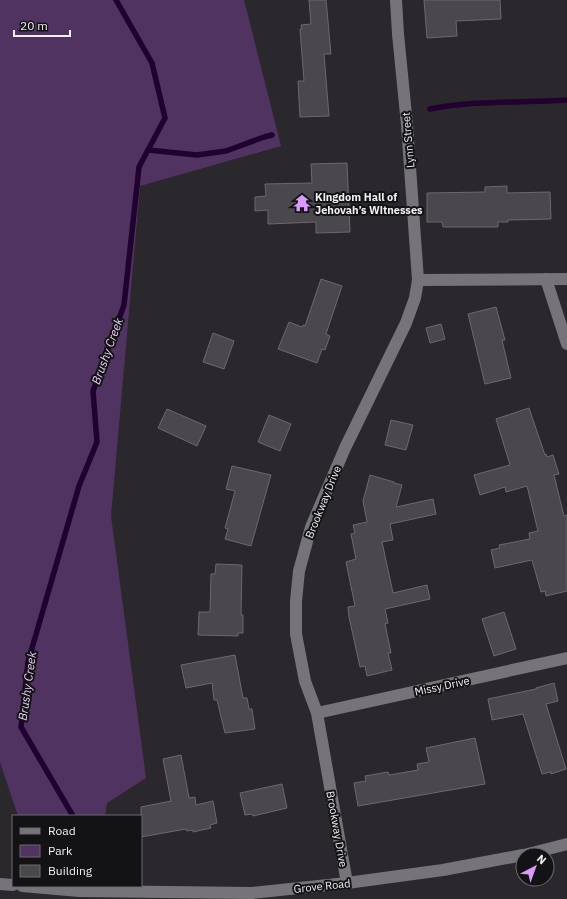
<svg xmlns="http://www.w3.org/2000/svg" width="567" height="899" font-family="'IBM Plex Sans',sans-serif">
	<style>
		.green { fill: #513362 }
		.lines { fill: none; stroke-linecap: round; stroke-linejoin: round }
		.stream { stroke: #210130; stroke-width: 5.5 }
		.building { fill: #4b484d; stroke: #6b696d }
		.street { stroke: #777479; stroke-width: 12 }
		.secondary { stroke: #777479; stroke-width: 12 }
		.labels { text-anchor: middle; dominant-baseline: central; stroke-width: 4; stroke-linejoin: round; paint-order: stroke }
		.street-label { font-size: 11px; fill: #f0eff2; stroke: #131214 }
		.poi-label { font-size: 11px; font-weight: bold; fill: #f0eff2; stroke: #131214; text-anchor: start }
		.water-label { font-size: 12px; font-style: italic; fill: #e7d0f6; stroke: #131214 }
	</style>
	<rect width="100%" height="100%" fill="#2b282d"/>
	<polygon class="green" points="0,0 244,0 281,146 140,186 111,516 146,778 107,803 105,816 18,816 0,762"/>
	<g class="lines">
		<g class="stream">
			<path d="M430,109C476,100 521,103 567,100"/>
			<polyline points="148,150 197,155 226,151 264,137 272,135"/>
			<polyline points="73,816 21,727 28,662 79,486 97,442 93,391 124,305 139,167 165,118 152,63 116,0"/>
		</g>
	</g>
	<g class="building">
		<polygon points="309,0 326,0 331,54 324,54 329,116 300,117 298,81 304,81 300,29 302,29 301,25 311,24"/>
		<polygon points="424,0 500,0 501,19 456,21 457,36 427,38"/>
		<polygon points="347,163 350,232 316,233 316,222 268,224 268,210 255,211 255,197 266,196 265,184 312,183 311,164"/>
		<polygon points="507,186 507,193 550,192 551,219 508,220 508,222 498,222 498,227 443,227 442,222 427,222 427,193 485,192 485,187"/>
		<polygon points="321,279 342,286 326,334 330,336 325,350 322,349 317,363 278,349 289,322 302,327 303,325 305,326"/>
		<polygon points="496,307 505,340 502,340 511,378 485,384 468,314"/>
		<polygon points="441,324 445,339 430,343 426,328"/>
		<polygon points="213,333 234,341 224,369 203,362"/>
		<polygon points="529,408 545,455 546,454 547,457 553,455 559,474 554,475 564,516 567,515 567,591 546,596 545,591 541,592 532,560 495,568 491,550 500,548 499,545 530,539 529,533 538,531 527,486 506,492 505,487 480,495 474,475 510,465 496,419"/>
		<polygon points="167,409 206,426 197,446 158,428"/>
		<polygon points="269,415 291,424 280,451 258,442"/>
		<polygon points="391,420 413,425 406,450 385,445"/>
		<polygon points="232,466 271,475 251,546 225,539 228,529 225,528 235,491 226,489"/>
		<polygon points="370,475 394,482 394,483 402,485 396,507 433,499 436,514 390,524 393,540 382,542 393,593 427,585 430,599 385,609 388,623 385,624 391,653 388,653 392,670 367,676 365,666 360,667 349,617 348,607 355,606 346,562 356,559 351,534 355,533 353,525 367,522 363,501"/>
		<polygon points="216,564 242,565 241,615 243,615 243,633 238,633 238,636 198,635 199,612 210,612 211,574 215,574"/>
		<polygon points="504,612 516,649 494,656 482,619"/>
		<polygon points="235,655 243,698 247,698 249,709 252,709 255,729 225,733 217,700 214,700 212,683 186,688 181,665"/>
		<polygon points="554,683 558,701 546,704 566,769 551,774 551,772 542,774 523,714 492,720 488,699 536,689 536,688"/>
		<polygon points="475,738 485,784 358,806 354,783 366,781 365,776 388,772 389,775 418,770 417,764 429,762 426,748"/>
		<polygon points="181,755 189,798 195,797 196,805 213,801 217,823 210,825 211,828 193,832 193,830 187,831 186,829 141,837 141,807 171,801 163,759"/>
		<polygon points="282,784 287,808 253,816 252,814 245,815 240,793"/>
	</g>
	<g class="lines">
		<g class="street">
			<polyline points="546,279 567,344"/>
			<polyline points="418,280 567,279"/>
			<polyline points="317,713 567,658"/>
		</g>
		<g class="secondary">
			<polyline points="524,855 567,844"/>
			<polyline points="347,883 317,713 305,681 296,634 296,601 299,571 311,527 345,448 406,323 415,298 418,280 407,125 398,34 396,0"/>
			<polyline points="0,884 13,885"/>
			<polyline points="22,886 79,891 252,893 347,883 443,870 523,855"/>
		</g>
	</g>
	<defs>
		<g id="temple-bare" transform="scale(1.38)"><path d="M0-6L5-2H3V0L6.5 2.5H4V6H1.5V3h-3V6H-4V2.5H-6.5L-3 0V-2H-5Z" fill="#d79bf9" stroke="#131214" stroke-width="2.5" paint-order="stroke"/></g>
	</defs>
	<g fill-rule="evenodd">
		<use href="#temple-bare" x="302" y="203"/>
	</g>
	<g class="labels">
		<g class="street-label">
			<text transform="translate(408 140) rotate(-95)">Lynn Street</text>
			<text transform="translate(323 502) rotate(-68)">Brookway Drive</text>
			<text transform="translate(442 686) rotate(-12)">Missy Drive</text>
			<text transform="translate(337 829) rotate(80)">Brookway Drive</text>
			<text transform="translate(322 886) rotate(-6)">Grove Road</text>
		</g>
		<g class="poi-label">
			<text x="315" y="197">Kingdom Hall of<tspan x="315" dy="13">Jehovah’s Witnesses</tspan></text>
		</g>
		<g class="water-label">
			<text transform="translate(107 351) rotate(-70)">Brushy Creek</text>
			<text transform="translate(27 686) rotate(-82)">Brushy Creek</text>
		</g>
	</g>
	<rect x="12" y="815" width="130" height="72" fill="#131214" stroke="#6b6a6d"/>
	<rect x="20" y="828" width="20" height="6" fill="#777479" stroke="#6b6a6d"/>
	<text x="48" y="835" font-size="12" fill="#f0eff2">Road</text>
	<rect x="20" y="845" width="20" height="12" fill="#513362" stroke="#6b6a6d"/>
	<text x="48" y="855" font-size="12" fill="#f0eff2">Park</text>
	<rect x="20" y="865" width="20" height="12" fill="#4b484d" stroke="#6b6a6d"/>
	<text x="48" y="875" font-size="12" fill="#f0eff2">Building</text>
	<g transform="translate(535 867) rotate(41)"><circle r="19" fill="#131214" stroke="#6b6a6d"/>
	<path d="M0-3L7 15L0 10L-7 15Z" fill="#d79bf9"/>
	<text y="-6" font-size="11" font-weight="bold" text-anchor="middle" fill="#f0eff2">N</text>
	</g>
	<path d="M14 30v6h56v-6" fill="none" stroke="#f0eff2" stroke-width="2"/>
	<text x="20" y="30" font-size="12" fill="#f0eff2" stroke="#131214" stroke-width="3" paint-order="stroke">20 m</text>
</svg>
